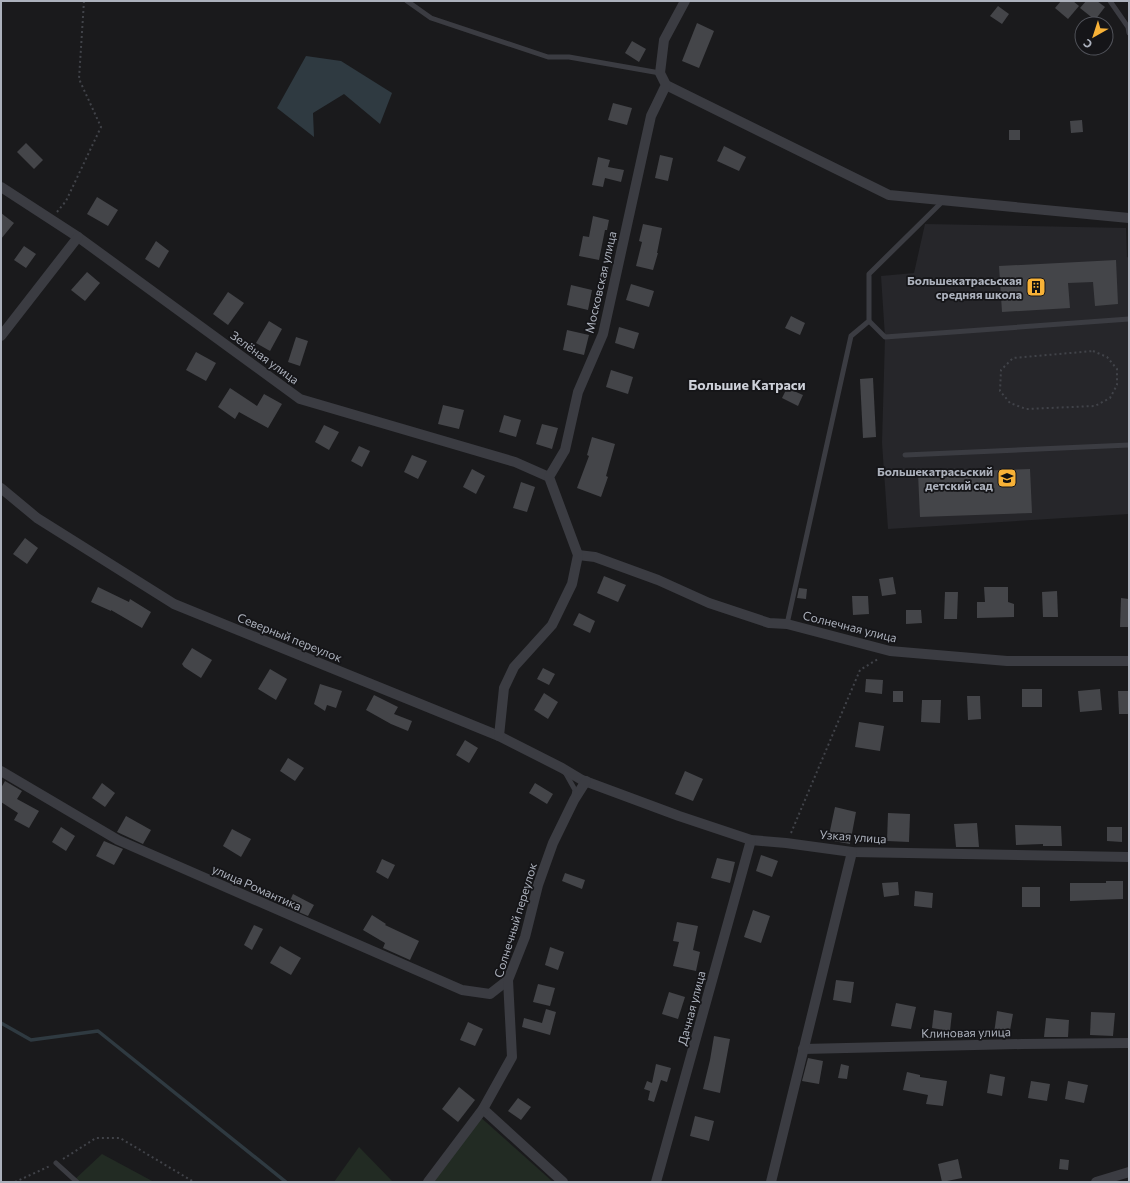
<svg xmlns="http://www.w3.org/2000/svg" width="1130" height="1183" font-family="Commissioner,sans-serif">
	<style>
		.built { fill: #26262a }
		.green { fill: #222b23 }
		.water { fill: #2f3a41 }
		.lines { fill: none; stroke-linecap: round; stroke-linejoin: round }
		.stream { stroke: #2f3a41; stroke-width: 3.5 }
		.building { fill: #444549 }
		.path { stroke: #414349; stroke-width: 2; stroke-dasharray: 2 3; stroke-linecap: butt }
		.service { stroke: #3b3c42; stroke-width: 5 }
		.minor { stroke: #3b3c42; stroke-width: 10 }
		.labels { text-anchor: middle; dominant-baseline: central; stroke-width: 3.5; stroke-linejoin: round; paint-order: stroke }
		.poi-label { font-size: 12px; font-weight: bold; fill: #acb1bc; stroke: #151518; text-anchor: end }
		.street-label { font-size: 12px; fill: #acb1bc; stroke: #151518 }
		.quarter-label { font-size: 14px; font-weight: bold; fill: #cdd0d8; stroke: #151518 }
	</style>
	<rect width="100%" height="100%" fill="#1a1a1c"/>
	<polygon class="built" points="925,224 1126,228 1127,257 1129,258 1129,514 888,529 882,443 885,337 881,276 914,273"/>
	<g class="green">
		<polygon points="478,1115 553,1182 428,1182"/>
		<polygon points="359,1147 393,1182 334,1182"/>
		<polygon points="102,1154 154,1182 72,1182"/>
	</g>
	<polygon class="water" points="306,56 341,61 392,93 380,124 344,94 313,113 314,137 277,108"/>
	<g class="lines">
		<polyline class="stream" points="1,1023 31,1040 98,1031 286,1182"/>
	</g>
	<g class="building">
		<polygon points="1061,1 1073,1 1079,6 1068,19 1055,8"/>
		<polygon points="1086,1 1097,1 1105,7 1095,20 1080,8"/>
		<polygon points="998,6 1009,14 1002,24 990,16"/>
		<polygon points="697,23 714,31 699,68 682,61"/>
		<polygon points="632,41 646,49 639,62 625,53"/>
		<polygon points="613,103 632,108 627,125 608,120"/>
		<polygon points="1082,120 1083,132 1071,133 1070,121"/>
		<rect x="1009" y="130" width="11" height="10"/>
		<polygon points="26,143 43,160 34,169 17,152"/>
		<polygon points="724,146 746,157 739,171 717,161"/>
		<polygon points="660,155 673,158 668,181 655,178"/>
		<polygon points="598,157 610,160 608,167 624,170 621,182 605,178 603,187 592,185"/>
		<polygon points="97,197 118,210 108,226 87,214"/>
		<polygon points="1,213 14,223 1,239"/>
		<polygon points="593,216 609,220 607,230 605,230 599,260 579,256 583,236 589,237"/>
		<polygon points="643,224 662,228 657,253 658,253 653,270 636,266 642,242 639,241"/>
		<polygon points="156,241 169,251 159,268 145,259"/>
		<polygon points="24,246 36,254 26,268 14,260"/>
		<polygon points="1116,260 1118,304 1095,306 1093,282 1068,283 1070,308 1002,312 999,266"/>
		<polygon points="87,272 100,283 85,301 71,290"/>
		<polygon points="631,284 654,291 649,307 626,300"/>
		<polygon points="571,285 592,290 588,310 567,305"/>
		<polygon points="228,292 244,303 228,325 213,314"/>
		<polygon points="791,316 805,323 800,335 785,328"/>
		<polygon points="269,321 282,329 270,351 256,343"/>
		<polygon points="619,327 639,333 634,349 615,343"/>
		<polygon points="567,330 589,335 584,355 563,350"/>
		<polygon points="296,337 308,341 300,366 288,362"/>
		<polygon points="196,352 216,363 206,381 186,370"/>
		<polygon points="611,370 633,377 628,394 606,387"/>
		<polygon points="873,378 876,437 863,438 860,379"/>
		<polygon points="230,388 257,406 264,394 282,404 268,428 239,412 235,419 218,407"/>
		<polygon points="787,388 803,395 798,406 782,398"/>
		<polygon points="443,405 464,410 459,429 438,424"/>
		<polygon points="504,415 521,420 516,437 499,432"/>
		<polygon points="542,424 558,428 552,449 536,444"/>
		<polygon points="324,425 339,432 329,450 315,442"/>
		<polygon points="592,437 615,444 606,476 608,477 601,497 577,488 589,456 587,455"/>
		<polygon points="359,446 370,451 362,467 351,461"/>
		<polygon points="412,455 427,461 418,479 404,472"/>
		<polygon points="472,469 485,476 476,494 463,487"/>
		<polygon points="1030,469 1032,513 920,517 918,473"/>
		<polygon points="521,482 535,487 527,512 513,508"/>
		<polygon points="25,538 38,548 27,564 13,554"/>
		<polygon points="604,576 626,585 618,602 597,593"/>
		<polygon points="893,577 896,594 882,596 879,579"/>
		<polygon points="98,587 129,602 130,599 151,612 142,628 111,610 111,611 91,602"/>
		<polygon points="984,587 1008,587 1008,602 1014,604 1014,617 977,618 977,602 985,602"/>
		<polygon points="799,588 807,589 806,599 797,598"/>
		<polygon points="1057,591 1058,617 1043,617 1042,592"/>
		<polygon points="945,592 958,592 957,619 944,619"/>
		<polygon points="852,596 868,596 869,614 853,615"/>
		<polygon points="1121,598 1129,599 1129,627 1120,627"/>
		<polygon points="906,610 921,610 922,623 906,624"/>
		<polygon points="579,613 595,621 590,633 573,625"/>
		<polygon points="192,648 212,660 201,678 184,667 182,664"/>
		<polygon points="543,668 555,674 549,685 537,679"/>
		<polygon points="270,669 287,679 276,700 258,689"/>
		<polygon points="866,679 883,680 882,694 865,692"/>
		<polygon points="320,684 342,691 336,708 327,705 325,711 314,704"/>
		<rect x="1022" y="689" width="20" height="18"/>
		<polygon points="1100,689 1102,710 1080,712 1078,691"/>
		<rect x="893" y="691" width="10" height="11"/>
		<polygon points="1118,691 1129,691 1129,714 1119,714"/>
		<polygon points="544,693 558,702 548,719 534,710"/>
		<polygon points="374,695 398,707 394,714 412,721 408,731 391,724 366,710"/>
		<polygon points="967,696 980,696 981,719 968,720"/>
		<polygon points="922,700 941,700 940,723 921,722"/>
		<polygon points="859,722 884,726 880,751 855,747"/>
		<polygon points="465,740 478,748 469,763 456,755"/>
		<polygon points="288,758 304,768 295,781 280,771"/>
		<polygon points="685,771 703,779 693,801 675,794"/>
		<polygon points="5,781 22,791 17,799 39,811 29,828 14,820 18,813 1,802 1,788"/>
		<polygon points="102,783 115,793 105,807 92,798"/>
		<polygon points="535,783 553,794 547,804 529,793"/>
		<polygon points="835,807 856,812 850,844 828,840"/>
		<polygon points="888,813 910,814 909,842 887,841"/>
		<polygon points="126,816 151,830 143,844 117,832"/>
		<polygon points="977,823 979,847 956,847 954,824"/>
		<polygon points="1015,825 1061,826 1062,846 1043,846 1043,844 1016,845"/>
		<polygon points="61,827 75,836 66,851 52,842"/>
		<polygon points="1107,827 1122,827 1122,842 1107,841"/>
		<polygon points="232,829 251,839 241,857 223,846"/>
		<polygon points="104,841 123,849 114,865 96,856"/>
		<polygon points="761,855 778,861 772,877 756,871"/>
		<polygon points="717,858 735,862 730,883 711,878"/>
		<polygon points="382,859 395,865 388,879 376,872"/>
		<polygon points="565,873 585,880 582,889 562,881"/>
		<polygon points="1106,881 1123,881 1123,899 1070,901 1070,883 1106,883"/>
		<polygon points="898,882 899,895 884,897 882,883"/>
		<rect x="1022" y="887" width="18" height="20"/>
		<polygon points="915,891 933,893 932,908 914,906"/>
		<polygon points="293,894 314,905 308,916 287,907"/>
		<polygon points="753,910 770,916 761,943 744,937"/>
		<polygon points="372,915 386,924 385,925 419,941 410,960 383,948 385,943 363,930"/>
		<polygon points="677,922 698,926 693,950 700,952 696,971 673,966 679,942 673,941"/>
		<polygon points="254,925 263,929 252,950 244,945"/>
		<polygon points="280,946 301,958 291,975 270,963"/>
		<polygon points="550,947 564,952 558,970 545,965"/>
		<polygon points="836,980 854,982 851,1003 833,1000"/>
		<polygon points="538,984 555,988 550,1006 533,1002"/>
		<polygon points="669,992 685,997 678,1019 662,1014"/>
		<polygon points="896,1003 916,1007 911,1029 891,1026"/>
		<polygon points="546,1009 556,1012 550,1035 522,1027 524,1018 542,1023"/>
		<polygon points="934,1010 952,1013 950,1031 932,1028"/>
		<polygon points="997,1011 1013,1014 1009,1036 994,1034"/>
		<polygon points="1091,1012 1115,1013 1113,1036 1090,1035"/>
		<polygon points="1046,1018 1069,1020 1068,1037 1044,1037"/>
		<polygon points="468,1022 483,1029 475,1046 460,1040"/>
		<polygon points="714,1036 730,1039 720,1093 703,1089 710,1060"/>
		<polygon points="808,1058 823,1061 819,1084 802,1081"/>
		<polygon points="656,1064 671,1068 667,1082 661,1080 654,1102 648,1100 650,1091 644,1089 647,1081 652,1083"/>
		<polygon points="841,1064 849,1066 847,1079 838,1078"/>
		<polygon points="907,1072 920,1075 920,1077 947,1081 943,1106 926,1104 928,1095 903,1090"/>
		<polygon points="990,1074 1005,1077 1002,1096 987,1093"/>
		<polygon points="1031,1081 1050,1084 1047,1101 1028,1098"/>
		<polygon points="1068,1081 1088,1085 1084,1103 1065,1099"/>
		<polygon points="459,1087 475,1100 458,1122 442,1109"/>
		<polygon points="518,1098 531,1107 521,1120 508,1111"/>
		<polygon points="695,1116 714,1121 709,1141 690,1136"/>
		<polygon points="958,1159 962,1178 942,1182 938,1164"/>
		<polygon points="1060,1159 1069,1160 1068,1170 1059,1169"/>
	</g>
	<g class="lines">
		<g class="path">
			<polyline points="57,212 66,201 101,127 79,79 84,1"/>
			<polygon points="1093,351 1107,357 1117,369 1117,385 1110,398 1095,406 1026,409 1010,403 1000,391 1001,370 1013,358"/>
			<polyline points="791,833 860,670 878,659"/>
			<polyline points="63,1159 96,1138 120,1138 194,1182"/>
			<polyline points="15,1182 50,1166"/>
		</g>
		<g class="service">
			<polyline points="407,1 431,18 548,57 569,57 660,73"/>
			<polyline points="1110,1 1128,27 1129,33"/>
			<polyline points="869,321 885,337 1129,319"/>
			<polyline points="905,455 1129,445"/>
			<polyline points="787,624 851,336 869,321 869,274 943,201"/>
			<polyline points="565,772 575,790 574,795"/>
			<polyline points="56,1163 77,1182"/>
		</g>
		<g class="minor">
			<polyline points="666,85 889,195 1129,218"/>
			<polyline points="1,187 78,237 300,399 515,462 549,477"/>
			<polyline points="1,336 78,237"/>
			<polyline points="1,488 37,518 174,604 499,736 562,768 582,780 679,816 751,840 786,843 852,852 1129,857"/>
			<polyline points="578,555 595,557 658,580 709,603 769,623 787,624 890,651 1007,661 1129,661"/>
			<polyline points="499,736 504,688 514,667 552,625 572,584 578,555 549,477 565,450 578,392 603,334 651,116 666,85 660,73 664,40 685,1"/>
			<polyline points="1,771 118,840 462,990 490,994 508,980"/>
			<polyline points="803,1049 1022,1044 1129,1043"/>
			<polyline points="483,1109 563,1182"/>
			<polyline points="428,1182 483,1109 512,1057 508,980 525,937 538,885 553,843 574,800 586,781"/>
			<polyline points="656,1182 751,840"/>
			<polyline points="771,1182 852,852"/>
			<polyline points="1096,1182 1129,1172"/>
		</g>
	</g>
	<defs>
		<g id="building-square" transform="scale(1)"><rect x="-9" y="-9" width="18" height="18" rx="4" fill="#f8b237" stroke="#151518"/><path d="M-4-6H4V6H1V3H-1V6H-4ZM-2.5-4.3h1.7v1.8h-1.7ZM.8-4.3h1.7v1.8H.8ZM-2.5-1h1.7V.8h-1.7ZM.8-1h1.7V.8H.8Z" fill="#111"/></g>
		<g id="school-square" transform="scale(1)"><rect x="-9" y="-9" width="18" height="18" rx="4" fill="#f8b237" stroke="#151518"/><path d="M0-5L7-2L0 1L-7-2ZM-4 1L0 2.5L4 1V4Q0 6-4 4Z" fill="#111"/></g>
	</defs>
	<g fill-rule="evenodd">
		<use href="#building-square" x="1036" y="287"/>
		<use href="#school-square" x="1007" y="478"/>
	</g>
	<g class="labels">
		<g class="poi-label">
			<text x="1022" y="280">Большекатрасьская<tspan x="1022" dy="14">средняя школа</tspan></text>
			<text x="993" y="471">Большекатрасьский<tspan x="993" dy="14">детский сад</tspan></text>
		</g>
		<g class="street-label">
			<text transform="translate(600 282) rotate(-77)">Московская улица</text>
			<text transform="translate(265 357) rotate(36)">Зелёная улица</text>
			<text transform="translate(850 626) rotate(14)">Солнечная улица</text>
			<text transform="translate(290 637) rotate(22)">Северный переулок</text>
			<text transform="translate(853 836) rotate(4)">Узкая улица</text>
			<text transform="translate(257 887) rotate(24)">улица Романтика</text>
			<text transform="translate(515 920) rotate(-73)">Солнечный переулок</text>
			<text transform="translate(691 1008) rotate(-75)">Дачная улица</text>
			<text transform="translate(966 1032) rotate(-1)">Клиновая улица</text>
		</g>
		<g class="quarter-label">
			<text x="747" y="384">Большие Катраси</text>
		</g>
	</g>
	<rect width="1130" height="1183" fill="none" stroke="#acb1bc" stroke-width="4"/>
	<g transform="translate(1094 36) rotate(219)"><circle r="19" fill="#151518" stroke="#51535a"/>
	<path d="M0-3L7 15L0 10L-7 15Z" fill="#f8b237"/>
	<text y="-6" font-size="11" font-weight="bold" text-anchor="middle" fill="#acb1bc">С</text>
	</g>
</svg>
